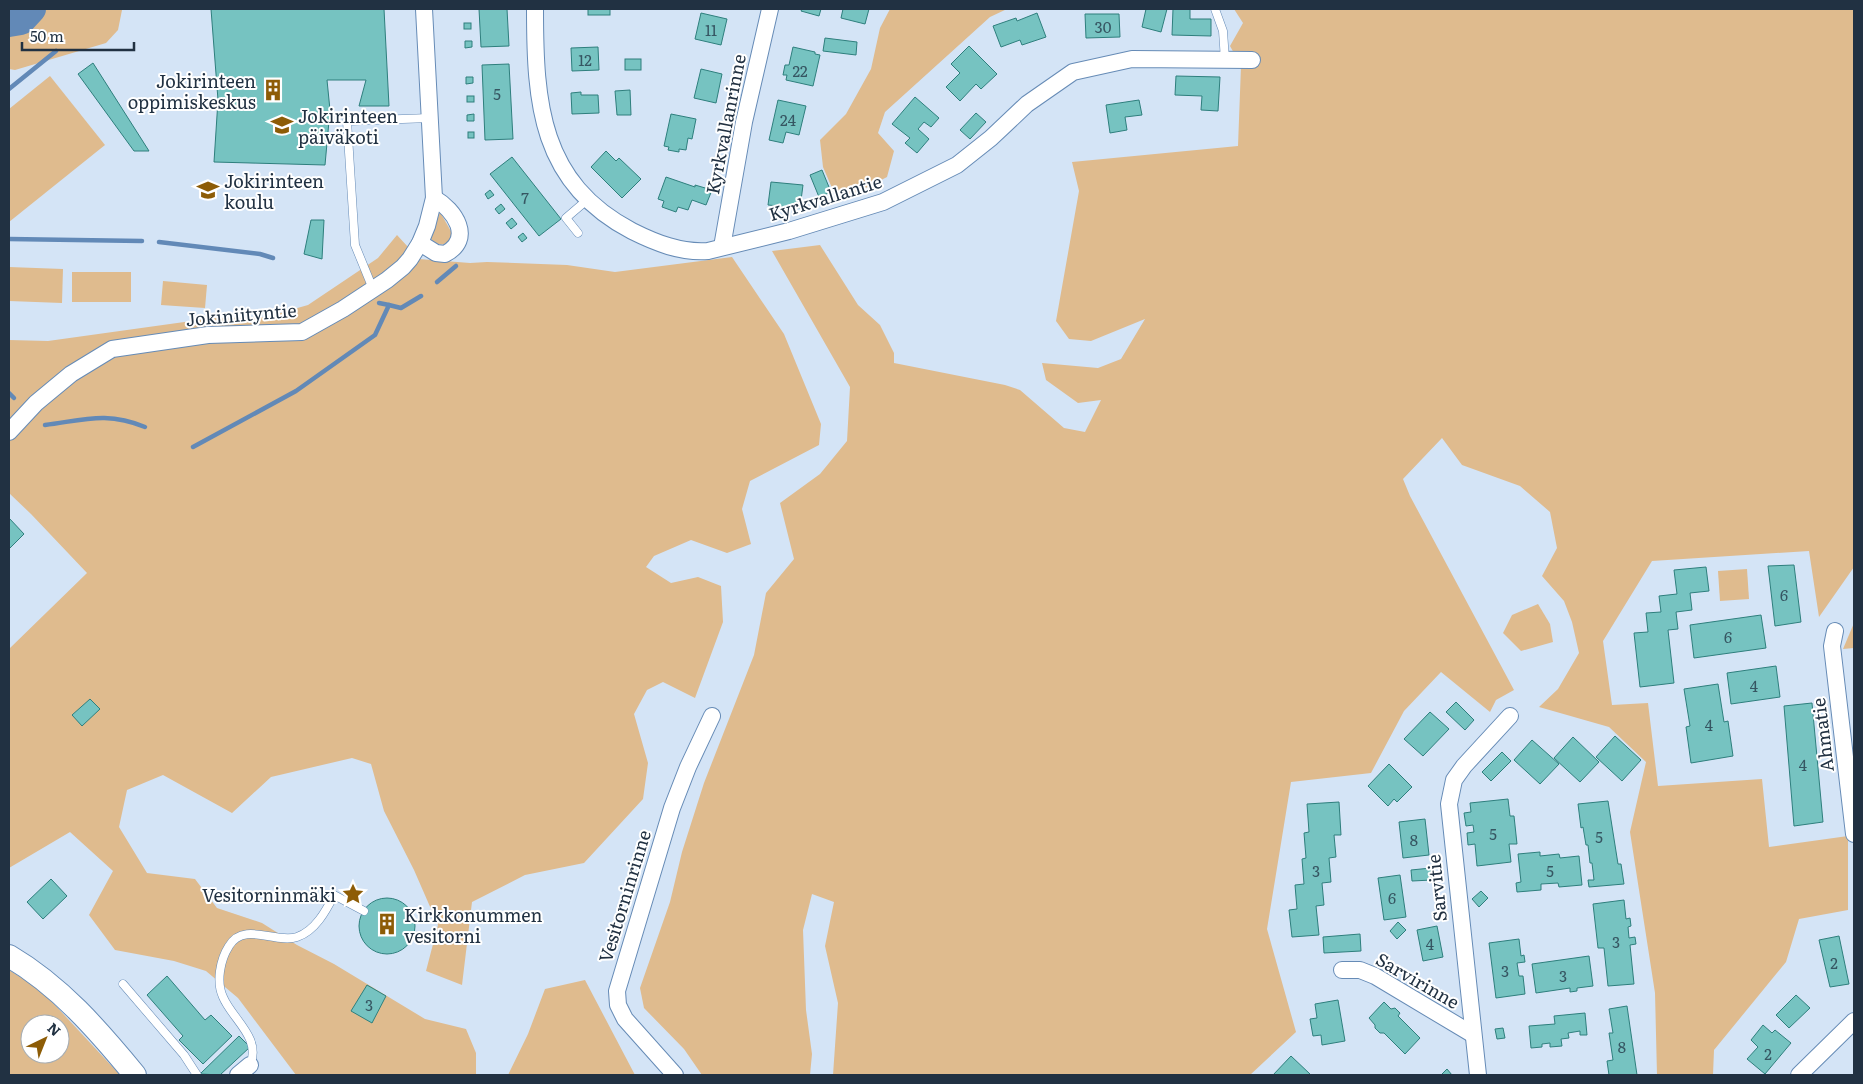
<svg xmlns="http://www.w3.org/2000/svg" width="1863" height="1084" font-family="Literata,serif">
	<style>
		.green { fill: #dfbb8e; fill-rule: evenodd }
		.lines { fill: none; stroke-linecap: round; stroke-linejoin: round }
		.stream { stroke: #6289b7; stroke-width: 4.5 }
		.river { stroke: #6289b7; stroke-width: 28 }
		.building { fill: #76c3c1; stroke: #2e7f7d }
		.service-casing { stroke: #668bb6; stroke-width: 9 }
		.minor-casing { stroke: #668bb6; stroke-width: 18 }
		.secondary-casing { stroke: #668bb6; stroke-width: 24 }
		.service { stroke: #fff; stroke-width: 8 }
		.minor { stroke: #fff; stroke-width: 16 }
		.secondary { stroke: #fff; stroke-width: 22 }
		.labels { text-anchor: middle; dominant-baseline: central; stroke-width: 4; stroke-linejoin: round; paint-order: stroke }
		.number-label { font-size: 15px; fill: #365662 }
		.poi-label { font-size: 18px; fill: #213142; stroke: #fff; text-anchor: start }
		.street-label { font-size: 18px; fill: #213142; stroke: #fff }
	</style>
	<rect width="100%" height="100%" fill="#d4e4f6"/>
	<g class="green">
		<polygon points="9,9 122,9 122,10 118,30 106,43 15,70 9,69"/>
		<polygon points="890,9 1007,9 990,17 885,112 878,133 894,151 887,177 854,194 835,195 823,167 820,140 846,114 871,69 880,28"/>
		<polygon points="1234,9 1854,9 1854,567 1819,617 1809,551 1652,561 1603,641 1612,705 1648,703 1658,786 1762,779 1769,847 1848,836 1848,910 1799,919 1786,962 1714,1050 1713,1075 1657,1075 1655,993 1630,832 1646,762 1609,727 1539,707 1558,689 1579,653 1572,622 1564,601 1542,576 1557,548 1550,512 1520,486 1462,465 1442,438 1403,479 1410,496 1514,690 1496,700 1490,712 1441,672 1404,711 1371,773 1291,782 1267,929 1296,1032 1250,1075 833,1075 838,1003 825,946 834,902 812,894 803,930 806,1010 812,1054 810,1075 702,1075 684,1049 644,1008 640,988 670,902 682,852 704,783 754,655 766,593 794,559 780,503 820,474 847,441 850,387 772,251 820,245 858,305 880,325 894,353 894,363 1005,385 1020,390 1064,428 1085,432 1101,400 1078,403 1046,380 1042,363 1098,368 1121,359 1145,319 1091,341 1069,339 1056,321 1079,191 1072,162 1238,146 1241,66 1230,46 1243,23"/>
		<polygon points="50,76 105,145 9,222 9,109"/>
		<path d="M440,212L452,233L451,239C443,247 438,246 430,238Z"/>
		<polygon points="397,235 419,259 470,263 487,262 567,265 615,272 732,257 784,334 821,424 819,445 750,481 742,509 751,544 727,553 691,540 654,556 646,567 671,583 698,577 721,586 723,622 695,698 663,682 647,690 634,714 648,763 643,799 584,863 525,875 472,902 462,985 426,971 438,925 414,870 384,811 371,764 352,758 271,777 232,813 163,775 127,790 119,827 147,873 195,879 217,908 262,923 297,945 334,964 425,1019 466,1029 476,1053 476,1075 296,1075 238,998 206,971 174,961 115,950 89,915 113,871 70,832 9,868 9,649 87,573 31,514 9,493 9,340 48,341 213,318 266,317 308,305 378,258"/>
		<polygon points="9,267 63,269 62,303 9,301"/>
		<rect x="72" y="272" width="59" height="30"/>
		<polygon points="163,281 207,285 205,308 161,305"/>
		<polygon points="1747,569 1749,599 1720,601 1718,571"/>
		<polygon points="1538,604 1550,624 1553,642 1521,651 1503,633 1512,615"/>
		<polygon points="1854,623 1854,648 1843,649"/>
		<path d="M9,970L41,990L120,1075H9ZM30,1024H60V1054H30Z"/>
		<polygon points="585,980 635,1075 508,1075 528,1034 545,989"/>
	</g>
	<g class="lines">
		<g class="stream">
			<polyline points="9,89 56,51"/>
			<polyline points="9,239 142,241"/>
			<polyline points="159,242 260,254 273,258"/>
			<polyline points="437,282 456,266"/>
			<polyline points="379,303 389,305"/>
			<polyline points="9,393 14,398"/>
			<path d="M45,425C84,420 107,411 145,427"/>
			<polyline points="193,447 296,391 375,335 389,305 401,308 421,296"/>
		</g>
		<polyline class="river" points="9,23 21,21 32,9"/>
	</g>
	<g class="building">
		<polygon points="211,9 384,9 389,106 359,106 366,80 327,80 330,110 325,165 214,162 218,100"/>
		<polygon points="479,9 507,9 509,46 481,47"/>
		<rect x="588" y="9" width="22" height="6"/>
		<polygon points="802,9 821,9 819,16 801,11"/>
		<polygon points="843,9 869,9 865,24 841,18"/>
		<polygon points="1146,9 1167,9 1161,32 1142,27"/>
		<polygon points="1173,9 1190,9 1190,19 1211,19 1211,36 1172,35"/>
		<polygon points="701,13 727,19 721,45 695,39"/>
		<polygon points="1037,13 1046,37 1022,45 1020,40 1001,47 993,26 1016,18 1017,21"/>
		<polygon points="1085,14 1119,14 1120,37 1086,38"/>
		<rect x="464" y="23" width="7" height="6"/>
		<polygon points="825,38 857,42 856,55 823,51"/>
		<polygon points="465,41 472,41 472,47 465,48"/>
		<polygon points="969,46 997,74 981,89 976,84 960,101 946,87 960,73 951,64"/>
		<polygon points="598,47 599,70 572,71 571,48"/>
		<polygon points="793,47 815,52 815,54 820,55 813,86 786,80 787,75 783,75 785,65 789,65"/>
		<rect x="625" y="59" width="16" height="11"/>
		<polygon points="93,63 149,151 134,151 78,74"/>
		<polygon points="509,64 513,139 485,140 482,65"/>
		<polygon points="701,69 722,74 716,103 694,98"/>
		<polygon points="1176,76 1220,77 1218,111 1201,110 1202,96 1175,95"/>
		<polygon points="466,77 473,77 473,83 466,84"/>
		<polygon points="630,90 631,115 617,115 615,91"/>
		<polygon points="581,92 581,95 598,95 599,113 572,114 571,93"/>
		<rect x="467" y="96" width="7" height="6"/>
		<polygon points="915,97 939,118 931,127 924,122 918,129 929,139 917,153 905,143 910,138 892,124"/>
		<polygon points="778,100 806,106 799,135 786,132 783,143 769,140"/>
		<polygon points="1139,100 1142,115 1125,117 1127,130 1110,133 1106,105"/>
		<polygon points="976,113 986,122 970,139 960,130"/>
		<polygon points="474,114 474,121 467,121 467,115"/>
		<polygon points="671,114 696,119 692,139 688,138 686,150 679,149 679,152 668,150 669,147 664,146"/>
		<rect x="468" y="132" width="6" height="6"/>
		<polygon points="606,151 616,161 619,158 641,179 622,198 591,167"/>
		<polygon points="512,157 561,219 539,236 490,174"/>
		<polygon points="822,170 831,192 819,197 810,175"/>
		<polygon points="666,177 695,187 695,185 712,190 706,205 692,200 688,210 678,207 676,212 662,207 664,201 658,199"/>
		<polygon points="771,182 803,185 800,208 768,205"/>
		<polygon points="490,190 494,195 488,199 485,194"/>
		<polygon points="501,204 505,209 499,214 495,209"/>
		<polygon points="512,218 517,224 511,229 506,223"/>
		<polygon points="311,220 324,220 322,259 304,254"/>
		<polygon points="523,233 527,238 522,242 518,237"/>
		<polygon points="9,518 24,534 9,549"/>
		<polygon points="1794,565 1801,622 1775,626 1768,566"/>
		<polygon points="1706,567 1709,591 1690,593 1692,610 1676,612 1678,629 1668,630 1674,683 1640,687 1634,633 1648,632 1646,613 1661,612 1659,596 1677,594 1674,570"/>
		<polygon points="1761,615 1766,648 1694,658 1690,625"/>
		<polygon points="1776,666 1780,697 1731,704 1727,673"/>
		<polygon points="1718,684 1724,722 1728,721 1733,756 1691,763 1686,727 1690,726 1684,689"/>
		<polygon points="90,699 100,709 82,726 72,715"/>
		<polygon points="1456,702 1474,720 1465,730 1446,712"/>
		<polygon points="1812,703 1823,822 1794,826 1784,706"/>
		<polygon points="1430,712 1449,729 1423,756 1404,739"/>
		<polygon points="1615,736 1641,760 1622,781 1596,757"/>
		<polygon points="1573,737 1599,762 1580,782 1554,758"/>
		<polygon points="1532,740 1559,764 1540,784 1514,760"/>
		<polygon points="1502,752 1511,761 1491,781 1482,772"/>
		<polygon points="1389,764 1412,787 1397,802 1394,799 1388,806 1368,786"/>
		<polygon points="1508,799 1510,816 1514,816 1517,844 1509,844 1511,862 1477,866 1475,844 1468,845 1467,833 1474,832 1473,825 1466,826 1464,813 1471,812 1470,803"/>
		<polygon points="1608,801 1618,864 1621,864 1624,884 1589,887 1588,880 1594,880 1592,863 1590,863 1588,845 1586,845 1583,827 1581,828 1578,804"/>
		<polygon points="1339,802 1341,835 1334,835 1336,857 1329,858 1331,882 1322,883 1324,905 1316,906 1319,935 1292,937 1289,910 1297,909 1295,885 1304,884 1302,859 1306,858 1304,833 1309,832 1307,804"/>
		<polygon points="1425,819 1429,855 1403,858 1399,822"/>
		<polygon points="1540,852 1540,856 1559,854 1560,858 1579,856 1582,885 1559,887 1558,883 1541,884 1541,890 1517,892 1516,883 1521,882 1518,854"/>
		<polygon points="1431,868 1432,880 1412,881 1411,870"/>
		<polygon points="1400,875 1406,917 1384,920 1378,878"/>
		<polygon points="51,879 67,896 43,919 27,902"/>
		<polygon points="1481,891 1488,898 1479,907 1472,899"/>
		<circle cx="387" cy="926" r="28"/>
		<polygon points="1624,900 1626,919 1630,918 1631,926 1628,927 1629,938 1635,937 1636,944 1630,945 1634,984 1608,986 1604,948 1598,948 1593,904"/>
		<polygon points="1398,922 1406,930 1397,939 1390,931"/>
		<polygon points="1437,926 1443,957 1423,961 1417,930"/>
		<polygon points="1360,934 1361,951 1324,953 1323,937"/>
		<polygon points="1839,936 1849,984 1830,987 1819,940"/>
		<polygon points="1519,939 1521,956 1524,955 1525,962 1517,963 1519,976 1523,976 1525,994 1496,998 1489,943"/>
		<polygon points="1589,956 1593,986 1577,988 1577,991 1570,992 1570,988 1536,993 1532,964"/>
		<polygon points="167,976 205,1020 211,1015 232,1036 203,1064 179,1040 183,1036 147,995"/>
		<polygon points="367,985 386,996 372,1023 351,1011"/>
		<polygon points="1796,995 1810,1008 1789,1028 1776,1015"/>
		<polygon points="1338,1000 1345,1041 1322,1045 1321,1035 1313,1036 1310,1019 1317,1018 1315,1004"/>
		<polygon points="1384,1002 1391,1009 1395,1008 1400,1013 1398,1016 1420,1038 1405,1054 1384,1033 1380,1033 1375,1028 1375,1025 1369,1018"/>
		<polygon points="1627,1006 1637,1075 1609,1075 1607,1061 1613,1060 1609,1033 1613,1033 1609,1009"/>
		<polygon points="1585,1013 1587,1035 1580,1035 1580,1031 1568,1033 1569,1038 1561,1039 1562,1046 1550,1047 1550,1043 1542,1044 1542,1047 1531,1048 1529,1026 1555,1024 1554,1016"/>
		<polygon points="1763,1025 1772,1033 1775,1030 1791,1043 1765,1074 1747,1059 1758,1047 1751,1040"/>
		<polygon points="1503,1028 1505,1038 1497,1039 1495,1029"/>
		<polygon points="239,1036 250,1047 220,1075 200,1074"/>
		<polygon points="1291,1056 1310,1074 1309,1075 1273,1075"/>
		<polygon points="1447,1069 1452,1075 1441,1075"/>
	</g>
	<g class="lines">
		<g class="service-casing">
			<g id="service">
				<polyline points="1215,9 1223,31 1225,60"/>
				<polyline points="578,233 566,218 587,200"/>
				<polyline points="373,289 355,245 347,121 430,118"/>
				<polyline points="123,984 184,1055 197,1075"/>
				<path d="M250,1065C262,1038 232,1019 223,997C216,982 220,960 229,946C244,921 276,944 297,937C315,931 326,911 334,895L364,911"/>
			</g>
		</g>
		<g class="minor-casing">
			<g id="minor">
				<path d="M535,9C535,103 540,183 632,231C656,243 681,253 708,251L789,231L883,202L957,165L991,138L1027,104L1073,72L1132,59L1252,60"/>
				<path d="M420,243L436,253L445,254C474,239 455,210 434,198"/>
				<polyline points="722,247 744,122 770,9"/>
				<polyline points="9,432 36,403 71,374 112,349 208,335 302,332 343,309 387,280 403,267 410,259 420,243 427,226 434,198 424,9"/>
				<polyline points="1835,631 1832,646 1854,834"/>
				<polyline points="1342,970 1360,970 1375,976 1472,1034"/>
				<polyline points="238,1075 250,1065"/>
				<polyline points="675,1075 625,1019 618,1005 617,991 672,808 688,767 712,716"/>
				<polyline points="1478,1075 1449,804 1454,780 1464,766 1510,716"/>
				<polyline points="1799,1075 1854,1021"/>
			</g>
		</g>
		<g class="secondary-casing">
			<path id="secondary" d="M9,956C60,986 98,1030 135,1075"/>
		</g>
		<use href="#service" class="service"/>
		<use href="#minor" class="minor"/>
		<use href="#secondary" class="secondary"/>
	</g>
	<defs>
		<g id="building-bare" transform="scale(1.725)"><path d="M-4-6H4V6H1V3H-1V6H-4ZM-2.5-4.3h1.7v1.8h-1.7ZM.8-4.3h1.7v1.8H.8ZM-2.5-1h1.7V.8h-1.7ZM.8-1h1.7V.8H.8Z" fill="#8d5c06" stroke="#fff" stroke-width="2.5" paint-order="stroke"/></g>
		<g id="school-bare" transform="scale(1.725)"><path d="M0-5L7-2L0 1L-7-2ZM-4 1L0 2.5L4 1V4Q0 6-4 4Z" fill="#8d5c06" stroke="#fff" stroke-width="2.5" paint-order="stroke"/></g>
		<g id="sight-bare" transform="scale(1.725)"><path d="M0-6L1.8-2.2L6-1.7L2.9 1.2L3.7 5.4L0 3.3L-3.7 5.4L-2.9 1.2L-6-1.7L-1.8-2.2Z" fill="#8d5c06" stroke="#fff" stroke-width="2.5" paint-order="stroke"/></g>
	</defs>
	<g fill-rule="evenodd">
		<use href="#building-bare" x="273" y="90"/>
		<use href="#school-bare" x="282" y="125"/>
		<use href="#school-bare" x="208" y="190"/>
		<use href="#sight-bare" x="353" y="894"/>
		<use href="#building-bare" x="387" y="924"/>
	</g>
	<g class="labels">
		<g class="number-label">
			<text x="1103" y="26">30</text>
			<text x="711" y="29">11</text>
			<text x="585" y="59">12</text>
			<text x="800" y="70">22</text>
			<text x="497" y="93">5</text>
			<text x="788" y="119">24</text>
			<text x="525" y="197">7</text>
			<text x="1784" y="594">6</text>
			<text x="1728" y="636">6</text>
			<text x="1754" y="685">4</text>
			<text x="1709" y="724">4</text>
			<text x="1803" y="764">4</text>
			<text x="1493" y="833">5</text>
			<text x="1599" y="836">5</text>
			<text x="1414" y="839">8</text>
			<text x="1316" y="870">3</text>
			<text x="1550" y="870">5</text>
			<text x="1392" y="897">6</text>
			<text x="1616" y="941">3</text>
			<text x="1430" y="943">4</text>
			<text x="1834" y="962">2</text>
			<text x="1505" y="970">3</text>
			<text x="1563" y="975">3</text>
			<text x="369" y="1004">3</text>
			<text x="1622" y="1046">8</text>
			<text x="1768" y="1053">2</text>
		</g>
		<g class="poi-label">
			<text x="256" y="80" text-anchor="end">Jokirinteen<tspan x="256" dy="21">oppimiskeskus</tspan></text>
			<text x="298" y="115">Jokirinteen<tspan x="298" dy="21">päiväkoti</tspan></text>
			<text x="224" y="180">Jokirinteen<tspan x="224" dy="21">koulu</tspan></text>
			<text x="336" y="894" text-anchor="end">Vesitorninmäki</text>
			<text x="404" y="914">Kirkkonummen<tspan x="404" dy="21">vesitorni</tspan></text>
		</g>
		<g class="street-label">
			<text transform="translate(725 124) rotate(-79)">Kyrkvallanrinne</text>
			<text transform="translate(825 197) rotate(-17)">Kyrkvallantie</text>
			<text transform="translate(241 314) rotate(-5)">Jokiniityntie</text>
			<text transform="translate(1822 735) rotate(-97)">Ahmatie</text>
			<text transform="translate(1436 888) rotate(-96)">Sarvitie</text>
			<text transform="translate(624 896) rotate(-73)">Vesitorninrinne</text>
			<text transform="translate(1418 980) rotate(30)">Sarvirinne</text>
		</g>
	</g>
	<rect width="1863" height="1084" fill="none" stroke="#213142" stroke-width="20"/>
	<g transform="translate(45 1039) rotate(43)"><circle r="24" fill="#ffffff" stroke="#a6adb3"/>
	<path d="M0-4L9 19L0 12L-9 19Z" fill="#8d5c06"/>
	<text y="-8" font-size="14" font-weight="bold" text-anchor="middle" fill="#213142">N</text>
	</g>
	<path d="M22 42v8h112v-8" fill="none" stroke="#213142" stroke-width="2.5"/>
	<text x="30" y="42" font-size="15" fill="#213142" stroke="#ffffff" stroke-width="4" paint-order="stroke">50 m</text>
</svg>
